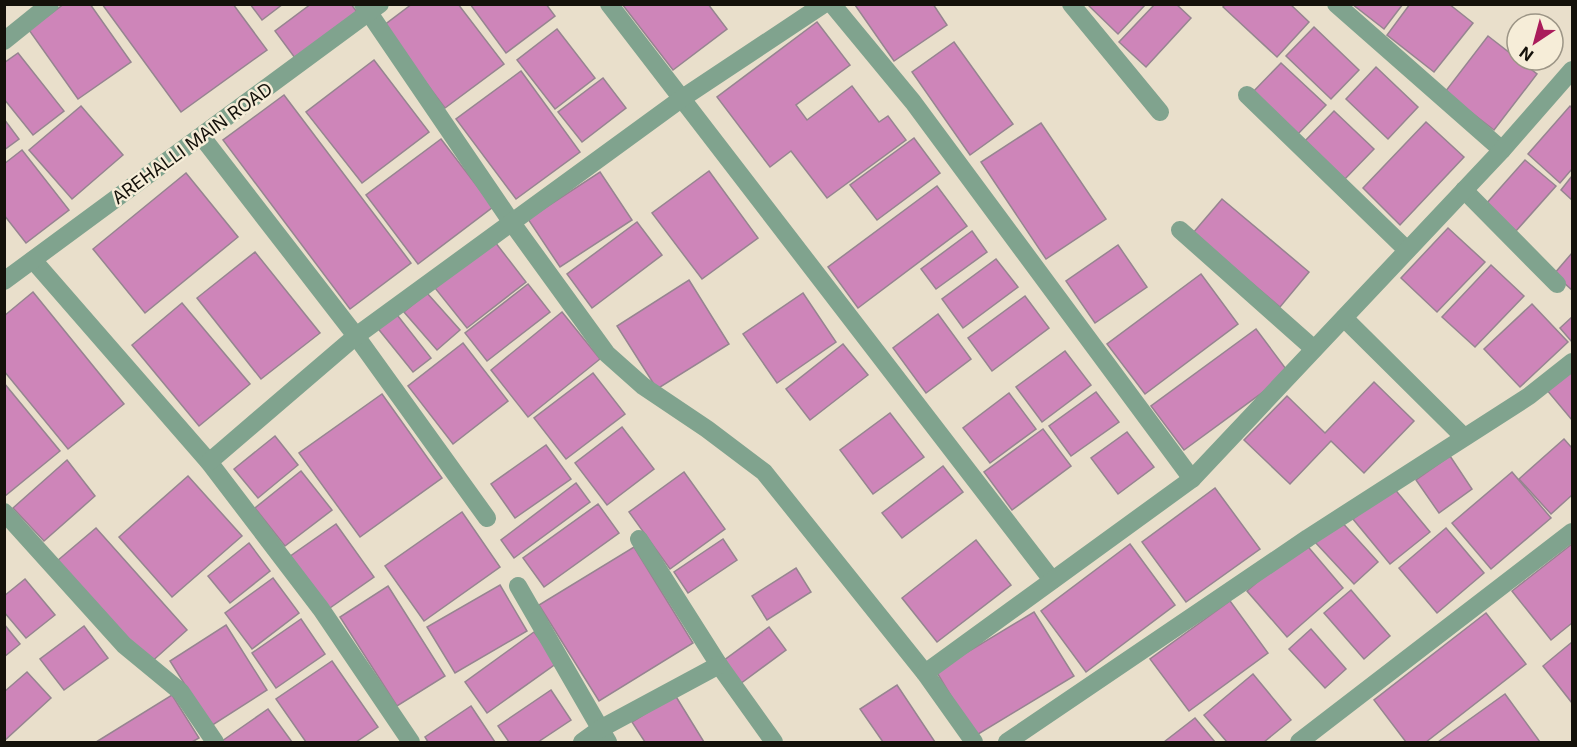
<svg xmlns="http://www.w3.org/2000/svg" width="1577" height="747" font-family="Inter,sans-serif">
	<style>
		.building { fill: #ce85b9; stroke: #968490; stroke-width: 1.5 }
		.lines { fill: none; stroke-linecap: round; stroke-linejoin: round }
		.minor { stroke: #80a38e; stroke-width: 18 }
		.tertiary { stroke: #80a38e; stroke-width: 18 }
		.labels { text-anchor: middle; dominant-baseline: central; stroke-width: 5; stroke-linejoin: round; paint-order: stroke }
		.street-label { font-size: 18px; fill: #14110a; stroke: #f6edd8 }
	</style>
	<rect width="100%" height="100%" fill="#e9dfcb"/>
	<g class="building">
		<polygon points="64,4 90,4 131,62 78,99 29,30"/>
		<polygon points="102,4 233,4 267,50 181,112"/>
		<polygon points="250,4 283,4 262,20"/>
		<polygon points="311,4 351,4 357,12 295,58 275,31"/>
		<polygon points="412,4 458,4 504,64 445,108 383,26"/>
		<polygon points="470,4 546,4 555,16 506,53"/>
		<polygon points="622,4 708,4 727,29 673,70"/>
		<polygon points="933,4 947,25 894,61 855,5"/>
		<polygon points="1087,4 1146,4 1118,34"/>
		<polygon points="1155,4 1176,4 1191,18 1146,67 1119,42"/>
		<polygon points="1225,4 1290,4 1309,22 1277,57 1223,7"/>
		<polygon points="1352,4 1403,4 1384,29"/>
		<polygon points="1410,4 1449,4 1473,23 1434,72 1387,35"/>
		<polygon points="817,22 850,65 796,105 807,120 852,86 879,122 888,116 906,140 827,198 791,151 770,167 717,97"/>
		<polygon points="1314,27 1359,70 1331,99 1286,56"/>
		<polygon points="557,29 595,78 555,109 517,60"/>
		<polygon points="1488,36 1537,74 1494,130 1445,92"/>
		<polygon points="954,42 1013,124 970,155 912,72"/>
		<polygon points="18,53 64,111 33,135 4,99 4,63"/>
		<polygon points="374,60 429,132 362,183 306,112"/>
		<polygon points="1281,63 1326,105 1295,137 1250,95"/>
		<polygon points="1376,67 1418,107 1388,139 1346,99"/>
		<polygon points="521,71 580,152 516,199 456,119"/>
		<polygon points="603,78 626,108 582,142 558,112"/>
		<polygon points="284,95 411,263 350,309 223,140"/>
		<polygon points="81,106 123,155 72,199 29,150"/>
		<polygon points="1570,106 1572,108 1572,169 1560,183 1528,154"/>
		<polygon points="1334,111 1374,149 1343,181 1303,143"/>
		<polygon points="4,119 19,139 4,150"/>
		<polygon points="1426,122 1464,157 1400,225 1363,188"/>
		<polygon points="1041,123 1106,219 1046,259 981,162"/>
		<polygon points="914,138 940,173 877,220 850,185"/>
		<polygon points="441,139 493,207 418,264 366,195"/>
		<polygon points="22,150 69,210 26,243 4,215 4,164"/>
		<polygon points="1525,160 1556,186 1516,231 1486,204"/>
		<polygon points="709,171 758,238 702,279 652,213"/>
		<polygon points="600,172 632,220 560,267 528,219"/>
		<polygon points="186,173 238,237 145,313 93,249"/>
		<polygon points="1572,176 1572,200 1561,190"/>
		<polygon points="937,186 967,226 858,308 828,267"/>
		<polygon points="1222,199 1309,272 1280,307 1193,233"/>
		<polygon points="637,222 662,255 592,308 567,274"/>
		<polygon points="1448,228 1485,262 1437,312 1401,278"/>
		<polygon points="972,231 987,252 936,289 921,269"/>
		<polygon points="495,242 526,282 467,328 435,288"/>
		<polygon points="1118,245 1147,287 1095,323 1066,281"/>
		<polygon points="255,252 320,333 261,379 197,298"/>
		<polygon points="1572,253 1572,290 1554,274"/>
		<polygon points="996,259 1018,287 963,328 942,299"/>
		<polygon points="1491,265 1524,296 1475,347 1442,317"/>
		<polygon points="1201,274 1238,324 1145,394 1107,344"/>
		<polygon points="689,280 729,344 657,389 617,326"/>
		<polygon points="528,284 550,312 487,361 465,333"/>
		<polygon points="33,292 124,404 68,449 4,371 4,316"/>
		<polygon points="427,293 460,330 437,350 404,312"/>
		<polygon points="803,293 836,342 777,383 743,334"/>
		<polygon points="1025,296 1049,328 992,371 968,338"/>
		<polygon points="182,303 250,384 199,426 132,345"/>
		<polygon points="1532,304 1568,342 1520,387 1484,349"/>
		<polygon points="394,311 431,358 413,372 376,326"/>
		<polygon points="562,312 600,359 528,417 491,370"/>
		<polygon points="938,314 971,359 926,393 893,348"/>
		<polygon points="1572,317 1572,342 1560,328"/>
		<polygon points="1256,329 1289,373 1184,450 1151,406"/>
		<polygon points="463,343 508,401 453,444 408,386"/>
		<polygon points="843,344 868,375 810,420 786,389"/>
		<polygon points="1065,351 1091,385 1042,422 1016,387"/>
		<polygon points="1572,372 1572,420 1546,389"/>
		<polygon points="593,373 625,414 566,459 534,418"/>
		<polygon points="1374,382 1414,421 1364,473 1331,441 1290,484 1244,440 1287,396 1325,433"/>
		<polygon points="4,383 60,451 5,496 4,496"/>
		<polygon points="1096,392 1119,422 1071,456 1049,426"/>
		<polygon points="1009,393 1036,429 990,463 963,428"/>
		<polygon points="382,394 442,478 360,537 299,453"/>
		<polygon points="890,413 924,457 873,494 840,450"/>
		<polygon points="622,427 654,469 607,505 575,463"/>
		<polygon points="1043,429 1071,466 1012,510 984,472"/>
		<polygon points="1127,432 1154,467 1118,494 1091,458"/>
		<polygon points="275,436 298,465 258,498 234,469"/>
		<polygon points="1564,439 1572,448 1572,495 1551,514 1519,479"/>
		<polygon points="546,445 571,479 515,518 491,484"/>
		<polygon points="1450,456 1472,489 1439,513 1416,480"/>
		<polygon points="67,460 95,496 44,541 13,508"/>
		<polygon points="943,466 963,492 902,538 882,513"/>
		<polygon points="301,471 332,510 285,546 255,508"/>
		<polygon points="684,472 725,529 670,569 629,512"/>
		<polygon points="1512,472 1551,518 1491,569 1452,523"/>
		<polygon points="188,476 242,536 172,597 119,537"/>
		<polygon points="576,483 590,502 514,558 501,540"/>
		<polygon points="1393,487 1430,532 1390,564 1353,519"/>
		<polygon points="1215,488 1260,549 1186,602 1142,542"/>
		<polygon points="598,504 619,533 544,587 523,558"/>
		<polygon points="462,512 500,567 424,621 385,566"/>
		<polygon points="1339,519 1378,562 1354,584 1315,542"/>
		<polygon points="336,524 374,577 327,610 289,557"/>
		<polygon points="96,528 187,630 149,664 57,561"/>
		<polygon points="1446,528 1484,573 1437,613 1399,568"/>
		<polygon points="723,539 737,560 688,593 674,572"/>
		<polygon points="976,540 1011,585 937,642 902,598"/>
		<polygon points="1304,542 1343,588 1287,637 1247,591"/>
		<polygon points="249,543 270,571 230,603 208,576"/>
		<polygon points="1130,544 1175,605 1086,672 1041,611"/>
		<polygon points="1572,544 1572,623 1551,640 1512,591"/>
		<polygon points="634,547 693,643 599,701 539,605"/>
		<polygon points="796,568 811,592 767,620 752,596"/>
		<polygon points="273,578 299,613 252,649 225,613"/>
		<polygon points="25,579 55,615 26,638 4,612 4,596"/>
		<polygon points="500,585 527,631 455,673 427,627"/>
		<polygon points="388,586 445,676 397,706 340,617"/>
		<polygon points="1351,590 1390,636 1364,659 1324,613"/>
		<polygon points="1230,601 1268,653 1189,711 1150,659"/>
		<polygon points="1034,612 1074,676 975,736 936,671"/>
		<polygon points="1486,613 1526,664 1426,742 1406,742 1374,700"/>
		<polygon points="301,619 325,654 276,688 252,653"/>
		<polygon points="4,624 20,644 4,657"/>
		<polygon points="226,625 267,690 211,726 170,661"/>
		<polygon points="84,626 108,658 64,690 40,659"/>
		<polygon points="769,627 786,650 740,684 723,661"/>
		<polygon points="1311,629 1346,669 1325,688 1289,649"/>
		<polygon points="534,632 557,663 487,713 465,682"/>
		<polygon points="1572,642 1572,703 1543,666"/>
		<polygon points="332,661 378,727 356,742 306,742 276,699"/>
		<polygon points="27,672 51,698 4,741 4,692"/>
		<polygon points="1253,674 1291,720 1264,742 1227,742 1204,715"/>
		<polygon points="897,685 935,742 883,742 860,709"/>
		<polygon points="551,690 571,720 538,742 509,742 498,726"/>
		<polygon points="1505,694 1540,742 1438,742"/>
		<polygon points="172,695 199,738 192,742 96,742"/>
		<polygon points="675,695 704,742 645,742 632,722"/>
		<polygon points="471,706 495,742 428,742 425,737"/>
		<polygon points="268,709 292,742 223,742 222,741"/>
		<polygon points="1195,718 1215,742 1164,742"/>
	</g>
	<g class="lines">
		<g class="minor">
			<polyline points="363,4 512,223 607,354 643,386 707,429 764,472 925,673 974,742"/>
			<polyline points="609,4 1052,580"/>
			<polyline points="832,4 913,102 1192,479"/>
			<polyline points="1071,4 1160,112"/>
			<polyline points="1336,4 1502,150"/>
			<polyline points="4,41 50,4"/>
			<polyline points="1247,95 1407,250"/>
			<polyline points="202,137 356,336 487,518"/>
			<polyline points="1464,190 1557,284"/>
			<polyline points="1180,230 1314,349"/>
			<polyline points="33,260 209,462 321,609 411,742"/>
			<polyline points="1344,318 1464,437"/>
			<polyline points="209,462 356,336 681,99 824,4"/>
			<polyline points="4,512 124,645 181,692 215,742"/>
			<polyline points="639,539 719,665 774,742"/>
			<polyline points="518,586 608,742"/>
			<polyline points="925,673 1192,479 1502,150 1572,70"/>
			<polyline points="582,742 600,729 719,665"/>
			<polyline points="1007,742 1308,538 1529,396 1572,362"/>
			<polyline points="1299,742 1572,532"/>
		</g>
		<polyline class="tertiary" points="4,281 380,4"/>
	</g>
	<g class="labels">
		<g class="street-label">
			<text transform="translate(192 143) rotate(-36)">AREHALLI MAIN ROAD</text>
		</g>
	</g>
	<rect width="1577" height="747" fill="none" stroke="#14110a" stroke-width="12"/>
	<g transform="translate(1535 42) rotate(216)"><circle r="28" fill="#f6edd8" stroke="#9c9586" stroke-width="1.5"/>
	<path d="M0-4.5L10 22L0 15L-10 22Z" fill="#aa1c5b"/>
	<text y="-9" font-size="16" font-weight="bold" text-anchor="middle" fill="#14110a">N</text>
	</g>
</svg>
